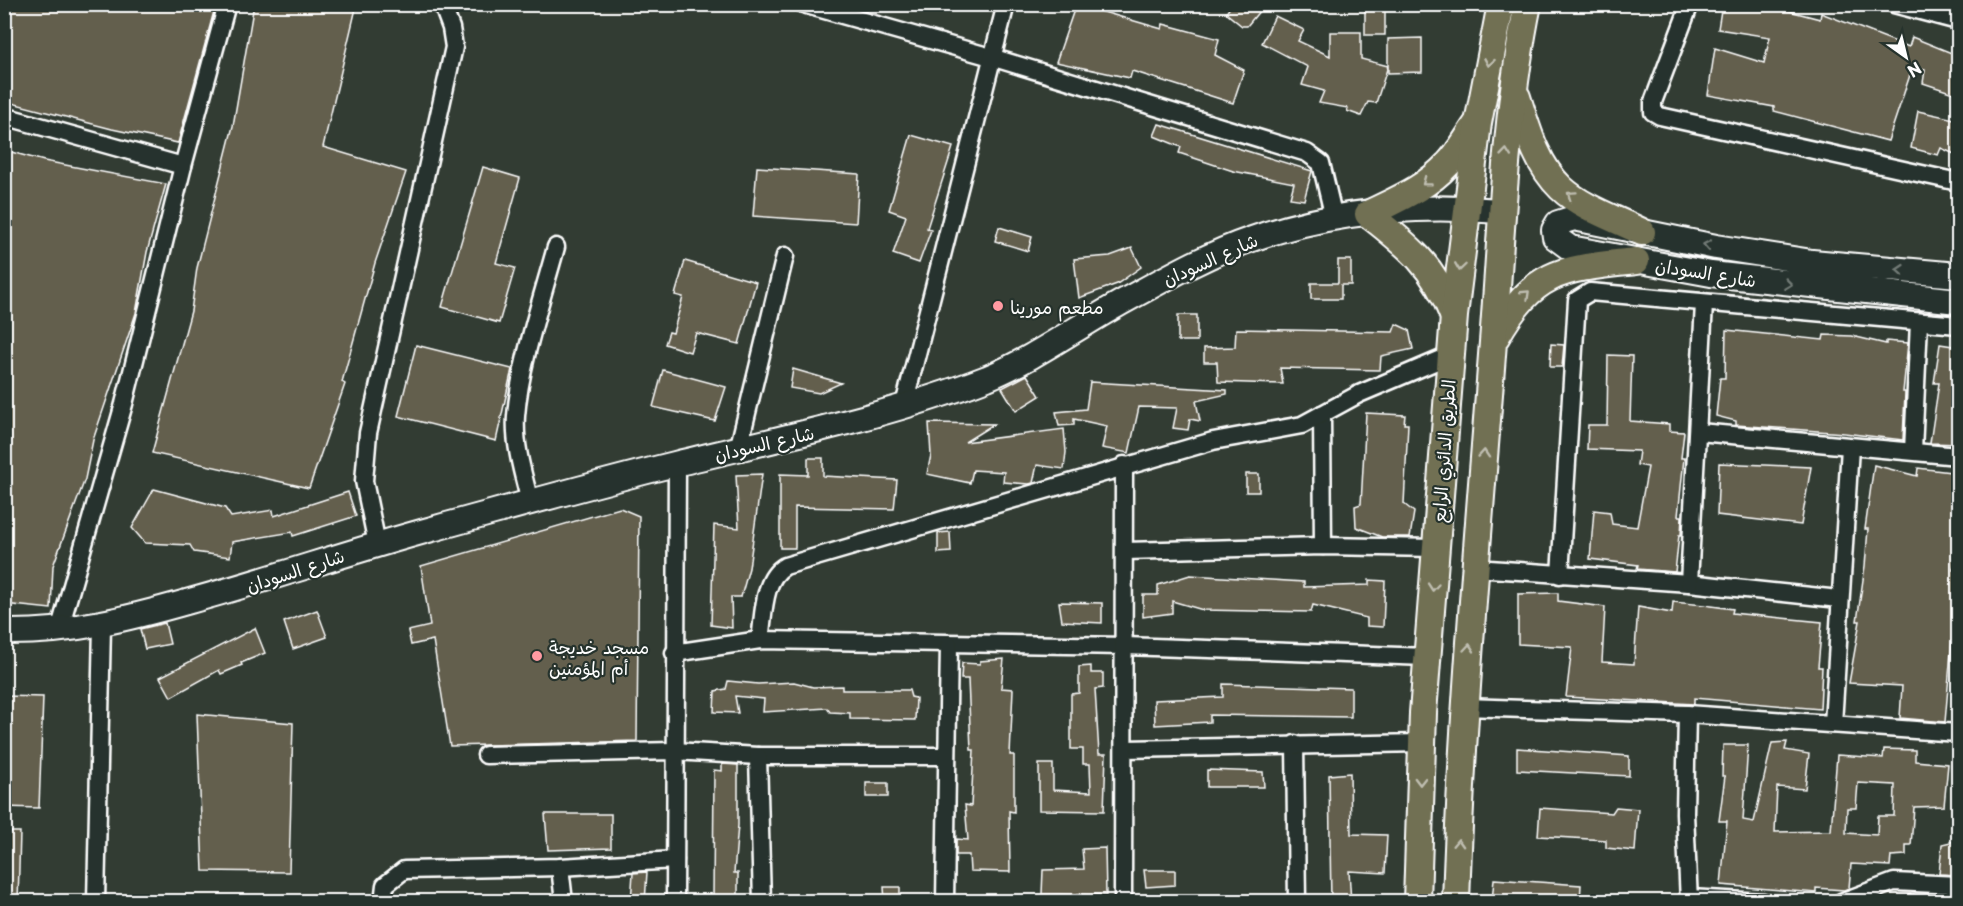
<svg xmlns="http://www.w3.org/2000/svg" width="1963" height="906" font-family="'Playpen Sans','Playpen Sans Arabic',sans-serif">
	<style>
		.building { fill: #645e4d; stroke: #fff; stroke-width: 1.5; fill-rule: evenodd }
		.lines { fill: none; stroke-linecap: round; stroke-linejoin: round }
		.minor-casing { stroke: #fff; stroke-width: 21 }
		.secondary-casing { stroke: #fff; stroke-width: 28 }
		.primary-casing { stroke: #fff; stroke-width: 30 }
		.minor { stroke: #26332d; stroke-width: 16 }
		.secondary { stroke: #26332d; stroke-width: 24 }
		.primary { stroke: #716f52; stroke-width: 26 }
		.oneway { stroke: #bfbeb1 }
		.oneway2 { stroke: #727a76 }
		.poi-dot { fill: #ff9aa2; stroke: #26332d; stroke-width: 2 }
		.labels { text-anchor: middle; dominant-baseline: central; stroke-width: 4.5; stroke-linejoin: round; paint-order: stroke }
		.street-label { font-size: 18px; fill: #fff; stroke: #26332d }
		.poi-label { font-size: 18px; fill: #fff; stroke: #26332d; text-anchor: start }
	</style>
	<rect width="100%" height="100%" fill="#323c33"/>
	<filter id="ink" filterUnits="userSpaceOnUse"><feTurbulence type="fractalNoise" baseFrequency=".0167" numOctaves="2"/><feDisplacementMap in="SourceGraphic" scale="12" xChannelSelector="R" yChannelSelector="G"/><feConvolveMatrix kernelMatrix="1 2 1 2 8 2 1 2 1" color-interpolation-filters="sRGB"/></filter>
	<g filter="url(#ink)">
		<g class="building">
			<polygon points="4,4 216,4 178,143 112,129 4,101"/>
			<polygon points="254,4 357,4 323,147 406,172 375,263 342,382 345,384 309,488 152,453 191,311 197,268 233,126"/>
			<polygon points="1076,4 1162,29 1163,24 1219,39 1215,55 1244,70 1233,103 1132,71 1130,78 1056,62"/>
			<polygon points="1232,4 1265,4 1247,26 1242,26 1226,13"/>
			<polygon points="1722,4 1763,4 1820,19 1821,13 1909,47 1912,37 1959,56 1959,95 1923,83 1925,70 1913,66 1888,141 1774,111 1774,107 1708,95 1715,48 1764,63 1770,37 1718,29"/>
			<rect x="1365" y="10" width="20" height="25"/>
			<polygon points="1275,16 1304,30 1298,41 1330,56 1330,32 1361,32 1361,59 1388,66 1376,103 1368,102 1361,116 1347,111 1348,108 1319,103 1324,91 1302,85 1308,67 1262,43"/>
			<polygon points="1422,38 1422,72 1388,73 1388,39"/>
			<polygon points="1918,111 1959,120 1959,156 1941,148 1938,155 1911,148"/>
			<polygon points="1159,124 1312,171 1304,200 1290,198 1294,183 1233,171 1179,153 1181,147 1154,136"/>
			<polygon points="911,135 953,147 927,228 931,230 919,263 893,254 906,216 889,210"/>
			<polygon points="4,150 44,161 166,184 147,252 136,313 93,440 85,479 53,566 51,609 4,604 4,334 9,319 4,318"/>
			<polygon points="483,167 520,178 496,263 515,268 499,323 442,307"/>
			<polygon points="757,167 859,174 856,223 753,216"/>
			<polygon points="999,227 1032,237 1028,251 995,241"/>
			<polygon points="1132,248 1141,267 1117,284 1079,298 1074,259 1110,256"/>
			<polygon points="1338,260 1351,260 1351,285 1341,285 1341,299 1311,299 1311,283 1338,283"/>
			<polygon points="685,261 756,282 739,344 696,333 690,352 665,344 669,332 673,333 683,297 675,295"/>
			<rect x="1178" y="315" width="19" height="26"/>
			<polygon points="1396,324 1409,330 1413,349 1381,356 1380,370 1280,368 1283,384 1218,382 1217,362 1204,362 1204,348 1235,347 1236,329 1393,332"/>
			<polygon points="1726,330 1823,340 1824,335 1852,336 1886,344 1886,341 1908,343 1903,392 1905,392 1903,440 1844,433 1736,425 1736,421 1716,416 1720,378 1725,378"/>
			<polygon points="1551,344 1564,345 1562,367 1550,367"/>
			<polygon points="1940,344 1959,347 1959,444 1930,443 1939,383 1934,383"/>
			<polygon points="416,345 512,369 496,441 398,416"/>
			<polygon points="1608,355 1632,356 1630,421 1669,424 1669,431 1684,432 1681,458 1684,458 1678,516 1682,516 1681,535 1679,535 1675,572 1637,569 1638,565 1590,559 1594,510 1610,512 1612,524 1637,527 1648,467 1637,465 1639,451 1587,449 1588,425 1607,425"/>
			<polygon points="793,369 841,383 819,393 790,388"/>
			<polygon points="663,370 726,387 715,421 653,407"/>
			<polygon points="1027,375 1040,396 1016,411 1002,388"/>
			<polygon points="1090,382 1227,390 1227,394 1196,401 1200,421 1190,419 1188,430 1173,428 1177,408 1139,407 1129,453 1102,448 1107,426 1074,419 1074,425 1059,426 1056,412 1086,409"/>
			<polygon points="1366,413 1405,415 1404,424 1408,424 1404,504 1414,512 1410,537 1382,537 1356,527 1355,506 1361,504"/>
			<polygon points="929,423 994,424 965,442 1064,429 1066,452 1064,469 1037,465 1033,483 1029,484 1003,482 1004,472 973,470 970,483 927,474 931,455"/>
			<polygon points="808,458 823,458 823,476 897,480 894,509 795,507 795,548 780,548 780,474 808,475"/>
			<polygon points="1719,463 1811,467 1801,525 1717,515"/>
			<polygon points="1874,465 1917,476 1918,468 1959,473 1955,538 1958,538 1953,570 1956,570 1953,629 1945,722 1900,718 1902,686 1849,683 1860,621 1857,621 1865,566 1868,529 1865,529"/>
			<polygon points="762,474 749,568 741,597 731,597 732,628 711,625 714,525 739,528 736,475"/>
			<rect x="1246" y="474" width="13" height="18"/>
			<polygon points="154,489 225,508 231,517 273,510 274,516 348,492 356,516 293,536 292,532 232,542 230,557 194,552 190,545 145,543 132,528"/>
			<polygon points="620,508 639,516 637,741 450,746 433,640 411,645 408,631 430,626 421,566"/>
			<polygon points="950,532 951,552 938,553 938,533"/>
			<polygon points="1190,575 1304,582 1304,587 1369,585 1369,580 1385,581 1383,627 1367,626 1367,618 1313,605 1311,612 1203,610 1172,601 1172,613 1143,617 1143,595 1158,595 1158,585"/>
			<polygon points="1558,593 1558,601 1605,607 1602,662 1634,664 1638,607 1672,613 1673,602 1704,605 1733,609 1732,613 1822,622 1818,667 1822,667 1820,709 1694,698 1694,704 1566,697 1572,647 1518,644 1518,594"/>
			<polygon points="1059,602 1102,603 1102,623 1062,621"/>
			<polygon points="317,610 327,637 293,649 284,622"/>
			<polygon points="165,623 170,644 145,649 140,629"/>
			<polygon points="255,628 265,653 241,663 242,665 221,674 219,670 171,697 160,677"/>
			<polygon points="1004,659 1001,688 1013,689 1010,755 1014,755 1014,812 1009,811 1010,872 970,871 969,855 956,855 956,839 968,840 965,805 971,806 974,750 971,750 968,679 961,679 962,663 980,664 980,661"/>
			<polygon points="1091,666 1091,673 1103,673 1103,688 1095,689 1099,754 1106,754 1104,811 1039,810 1039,764 1053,764 1053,790 1091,792 1090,764 1083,764 1083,749 1071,749 1071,694 1079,693 1079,667"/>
			<polygon points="728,681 758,684 794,682 813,687 842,686 842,690 909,690 911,697 916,698 915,720 850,719 850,713 830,712 827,708 763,712 764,699 735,696 738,713 714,712 715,691 726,689"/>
			<polygon points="1223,684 1351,688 1351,717 1210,715 1210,722 1155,725 1154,700 1223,697"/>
			<polygon points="4,696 43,697 39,808 4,807"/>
			<polygon points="197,714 293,723 289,872 203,871"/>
			<path d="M1787,742L1785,750L1809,754L1805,789L1777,787L1775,832L1831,831L1837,755L1883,758L1884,749L1915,750V761L1948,764L1944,806L1914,807L1911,845H1906V855L1891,856L1890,866L1851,864L1849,888L1844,890L1816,888V893L1721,885L1727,821H1719L1725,776H1722L1723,745H1748L1743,820L1754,822L1772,743ZM1858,783L1895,785L1894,816H1878L1877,835L1846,833L1847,808H1856Z"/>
			<polygon points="1517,748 1629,756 1629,776 1517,770"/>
			<polygon points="722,764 738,765 738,825 734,873 738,873 738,900 713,900 714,770 722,771"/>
			<polygon points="1207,770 1263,772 1264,787 1207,787"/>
			<polygon points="1350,773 1351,834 1387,835 1385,873 1349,871 1351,902 1331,902 1329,775"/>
			<rect x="866" y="783" width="22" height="14"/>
			<polygon points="1616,807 1638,809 1635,851 1606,848 1606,840 1538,836 1540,808 1612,813"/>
			<polygon points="545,814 611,814 611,848 548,850"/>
			<polygon points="4,832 20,832 18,902 4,902"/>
			<polygon points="1959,840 1959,875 1939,874 1942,844"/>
			<polygon points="1105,848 1106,895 1042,894 1043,870 1084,869 1082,849"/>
			<polygon points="1144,870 1175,870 1175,885 1146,887"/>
			<polygon points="647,872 645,902 631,902 633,873"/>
			<polygon points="1494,879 1581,885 1580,901 1525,898 1525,902 1492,902"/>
			<polygon points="884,887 900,887 900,901 885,901"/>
		</g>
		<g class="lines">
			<g class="minor-casing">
				<g id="minor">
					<polyline points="803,4 991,57 1307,153 1321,163 1334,218"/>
					<polyline points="1690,4 1653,102 1653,112 1660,116 1958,182"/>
					<polyline points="1894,4 1958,21"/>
					<polyline points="4,116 183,166"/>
					<polyline points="904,405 1006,4"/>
					<polyline points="1322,414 1323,546"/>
					<polyline points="1699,432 1958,456"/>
					<polyline points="738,450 785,256"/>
					<polyline points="1913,451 1919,322"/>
					<path d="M530,502C523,474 514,445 516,416C520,363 542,299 556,247"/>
					<polyline points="377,544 364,481 368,433 454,47 451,28 442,4"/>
					<polyline points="1125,551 1323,546 1436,548"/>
					<polyline points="1475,568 1689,583 1839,599"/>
					<polyline points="1560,575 1577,300 1590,292 1958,325"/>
					<polyline points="1689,583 1704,304"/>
					<polyline points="59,631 124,404 183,166 227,4"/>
					<path d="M760,640C764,616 762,579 785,566L1213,441L1302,425L1359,394L1451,355"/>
					<polyline points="674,653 760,640 1125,646 1427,657"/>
					<polyline points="1464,707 1687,714 1958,733"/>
					<polyline points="1687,714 1685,813 1689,902"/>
					<polyline points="1833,724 1850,447"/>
					<polyline points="1295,744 1297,902"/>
					<polyline points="1125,749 1421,743"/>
					<polyline points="486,755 674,751 758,756 946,756"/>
					<polyline points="758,756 762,902"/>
					<polyline points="560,867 564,902"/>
					<polyline points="1689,898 1764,902"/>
					<polyline points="96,902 102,625"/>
					<polyline points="383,902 385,885 404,870 560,867 675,860"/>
					<polyline points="675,902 677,463"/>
					<polyline points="945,902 949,644"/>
					<polyline points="1123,902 1124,465"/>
					<polyline points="1841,902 1894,882 1958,885"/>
				</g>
			</g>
			<g class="secondary-casing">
				<g id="secondary">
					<polyline points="1958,275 1812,262 1716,247 1574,218 1558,223 1554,230 1555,237 1570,248 1711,274 1958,301"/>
					<path d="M4,632C71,633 127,619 190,601C271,579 351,551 432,529C513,507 594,484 675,464C780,438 886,417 987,378C1033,359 1074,329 1117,305C1161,281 1205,255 1252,239C1331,211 1418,204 1501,211"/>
				</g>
			</g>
			<g class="primary-casing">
				<g id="primary">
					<path d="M1517,97C1527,128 1536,164 1561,188C1582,208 1616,219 1642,232"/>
					<path d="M1453,315C1434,266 1409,246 1368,214C1396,200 1426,188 1448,164C1459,153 1467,138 1476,125"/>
					<path d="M1496,337C1535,269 1562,269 1636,261"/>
					<polyline points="1417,902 1423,713 1454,316 1478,123 1501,4"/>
					<path d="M1456,902C1462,714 1479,528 1493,342C1502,229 1505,116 1528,4"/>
				</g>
			</g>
			<use href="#minor" class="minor"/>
			<use href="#secondary" class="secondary"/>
			<use href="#primary" class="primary"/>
		</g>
		<defs><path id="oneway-chevron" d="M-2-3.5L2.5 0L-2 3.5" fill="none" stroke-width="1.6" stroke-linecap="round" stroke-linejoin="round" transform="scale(1.5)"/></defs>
		<g class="oneway">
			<use href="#oneway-chevron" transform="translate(1489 62) rotate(100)"/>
			<use href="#oneway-chevron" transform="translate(1506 153) rotate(-84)"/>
			<use href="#oneway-chevron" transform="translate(1426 182) rotate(143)"/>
			<use href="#oneway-chevron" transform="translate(1571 195) rotate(-145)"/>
			<use href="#oneway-chevron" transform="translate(1460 267) rotate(98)"/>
			<use href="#oneway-chevron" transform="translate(1526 294) rotate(-44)"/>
			<use href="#oneway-chevron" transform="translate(1484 454) rotate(-86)"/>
			<use href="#oneway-chevron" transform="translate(1433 587) rotate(95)"/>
			<use href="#oneway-chevron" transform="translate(1469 648) rotate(-85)"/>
			<use href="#oneway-chevron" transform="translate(1420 781) rotate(91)"/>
			<use href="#oneway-chevron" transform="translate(1458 843) rotate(-88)"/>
		</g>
		<g class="oneway2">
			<use href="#oneway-chevron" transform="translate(1707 245) rotate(-169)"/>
			<use href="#oneway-chevron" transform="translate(1900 270) rotate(-175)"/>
			<use href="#oneway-chevron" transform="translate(1788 284) rotate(7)"/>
		</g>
	</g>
	<g class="poi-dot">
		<circle cx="998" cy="306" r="6"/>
		<circle cx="537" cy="656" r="6"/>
	</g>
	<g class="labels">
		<g class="street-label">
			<text transform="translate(1210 259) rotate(-24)">شارع السودان</text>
			<text transform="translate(1706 272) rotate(9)">شارع السودان</text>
			<text transform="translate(764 443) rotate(-13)">شارع السودان</text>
			<text transform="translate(1443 451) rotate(-86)">الطريق الدائري الرابع</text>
			<text transform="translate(295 570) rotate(-18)">شارع السودان</text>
		</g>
		<g class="poi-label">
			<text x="1010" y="306">مطعم مورينا</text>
			<text x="549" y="646">مسجد خديجة<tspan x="549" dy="21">أم المؤمنين</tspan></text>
		</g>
	</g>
	<rect width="1963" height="906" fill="none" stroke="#26332d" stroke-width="24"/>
	<rect x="12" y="12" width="1939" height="882" fill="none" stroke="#fff" stroke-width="2" filter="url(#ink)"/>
	<g transform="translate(1906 57) rotate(146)" stroke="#26332d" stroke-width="4.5" paint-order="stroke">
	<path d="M0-4.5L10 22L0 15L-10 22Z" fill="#ffffff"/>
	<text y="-9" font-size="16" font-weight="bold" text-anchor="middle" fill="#ffffff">N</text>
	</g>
</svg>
